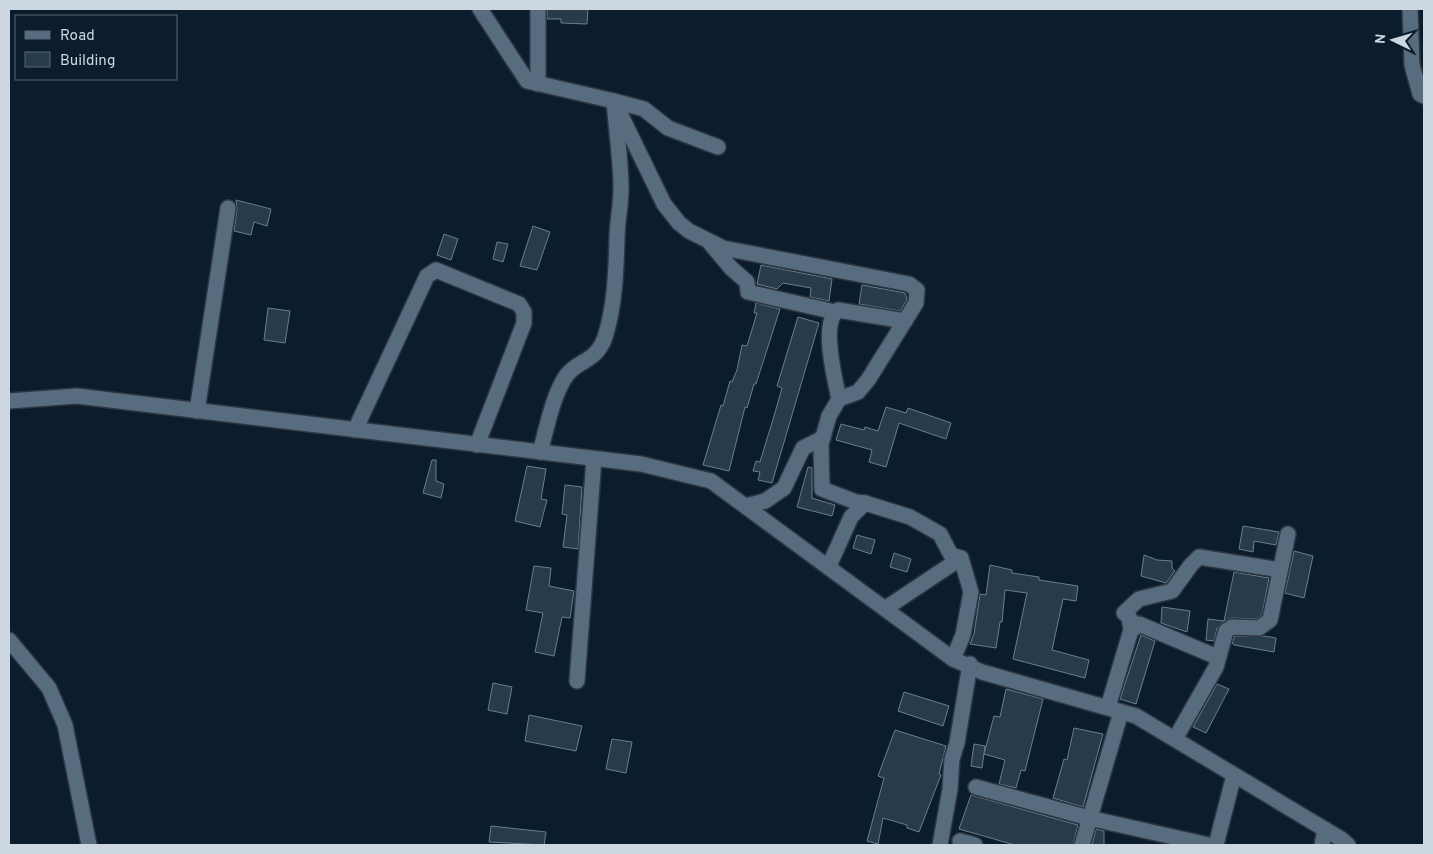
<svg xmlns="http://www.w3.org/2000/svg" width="1433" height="854" font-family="Overpass,sans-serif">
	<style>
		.building { fill: #283b4b; stroke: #687e90 }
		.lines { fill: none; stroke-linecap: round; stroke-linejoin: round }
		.street-casing { stroke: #2d3540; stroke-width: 18 }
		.secondary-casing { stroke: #2d3540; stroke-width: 18 }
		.street { stroke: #576c7e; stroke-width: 15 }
		.secondary { stroke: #576c7e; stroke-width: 15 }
	</style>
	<rect width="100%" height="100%" fill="#0b1d2c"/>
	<g class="building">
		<polygon points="547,9 588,9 587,24 561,23 561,19 547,19"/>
		<polygon points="236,200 271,209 267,226 254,222 251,235 234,231 237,209"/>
		<polygon points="533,226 550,232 537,270 520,266"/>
		<polygon points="444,234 458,239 451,260 437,255"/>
		<polygon points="497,242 508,244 503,262 493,259"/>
		<polygon points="761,265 832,279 829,301 810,297 811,288 783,283 777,289 757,284"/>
		<polygon points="862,285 905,293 907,300 900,311 859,304"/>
		<polygon points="756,303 780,309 756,384 754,384 747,408 745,407 729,471 703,465 721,405 723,406 730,381 732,382 737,370 742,345 747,346 757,313 754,313"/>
		<polygon points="268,308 290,311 285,343 264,340"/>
		<polygon points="798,317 819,323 772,483 758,480 760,472 753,471 756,461 760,462 774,416 782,388 777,386"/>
		<polygon points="886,407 906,413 908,408 951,423 946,439 899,423 886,467 869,462 872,450 836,440 841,424 864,430 865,427 878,431"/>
		<polygon points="432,460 436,460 436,481 444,484 441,498 423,493"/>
		<polygon points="527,466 546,469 541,499 547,500 540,527 515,521"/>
		<polygon points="808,467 812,468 812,498 835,505 832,516 797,507"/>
		<polygon points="565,485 582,487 578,549 563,547 567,515 562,514"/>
		<polygon points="1243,526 1279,532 1276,545 1254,541 1253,552 1239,549"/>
		<polygon points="857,535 875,540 871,554 853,548"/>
		<polygon points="1294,551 1313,556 1304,598 1285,593"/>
		<polygon points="894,553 911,559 907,572 890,567"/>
		<polygon points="1144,555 1157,560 1172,561 1172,568 1175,571 1166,583 1141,576"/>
		<polygon points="990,565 1012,570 1012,573 1039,577 1039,580 1078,586 1076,601 1063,599 1052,650 1089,660 1085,678 1013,659 1027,593 1005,590 1002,622 1000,622 996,648 970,644 974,634 980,594 986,595"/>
		<polygon points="534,566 551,568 549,586 574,591 570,618 562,617 554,656 535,652 543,613 526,610"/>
		<polygon points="1234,572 1269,578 1262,615 1256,619 1232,618 1224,621"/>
		<polygon points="1162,607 1190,611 1187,632 1161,623"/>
		<polygon points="1208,619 1224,621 1217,628 1214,641 1206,640"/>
		<polygon points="1141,635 1155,641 1136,704 1120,699"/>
		<polygon points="1264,636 1276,638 1274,652 1234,645 1232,643 1235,636"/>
		<polygon points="493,683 512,687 507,714 488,710"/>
		<polygon points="1217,684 1229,689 1206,733 1193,727"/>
		<polygon points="1006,689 1043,699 1025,771 1021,770 1016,788 999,784 1005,760 984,754 994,716 1000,717"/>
		<polygon points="904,692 949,706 943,726 898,711"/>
		<polygon points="529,715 582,726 576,751 525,741"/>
		<polygon points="1074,728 1103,734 1083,807 1053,798 1064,759 1067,760"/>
		<polygon points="895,730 946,746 939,774 941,775 919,832 907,828 907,825 883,818 878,844 867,841 884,778 878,776"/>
		<polygon points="612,739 632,742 626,773 606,769"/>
		<polygon points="974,744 985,746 982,768 971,766"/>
		<polygon points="971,795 1078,825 1073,845 1015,845 959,829"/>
		<polygon points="491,826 546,832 544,845 489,842"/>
		<polygon points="1096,829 1104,831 1104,845 1092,845"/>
	</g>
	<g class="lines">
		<g class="street-casing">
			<g id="street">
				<polyline points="480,9 527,81 614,101 664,204 679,223 689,231 723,248 909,284 917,290 916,303 868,380 858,392 839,399 829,416 821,444 822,489 856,502 865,503 851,517 829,566"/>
				<polyline points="1410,9 1412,65 1420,94 1424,96"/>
				<polyline points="538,84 538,9"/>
				<polyline points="710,243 731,268 747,282 748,292 835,312"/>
				<path d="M839,399C835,379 820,323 838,310L905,321"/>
				<polyline points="9,401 77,396 641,464 711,481 953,659 982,672 1136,716 1341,839 1348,845"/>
				<polyline points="197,411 228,208"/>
				<polyline points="355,430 427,276 436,270 519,304 524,312 524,323 477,445"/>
				<path d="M540,452C547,428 552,397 566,376C578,359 596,363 605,337C615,306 616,271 617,239C617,222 621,206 621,189C621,160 616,130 614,101L644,109L668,128L718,147"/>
				<polyline points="865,503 910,517 940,534 951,555 961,558 971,592 963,635 953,659"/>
				<polyline points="746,506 765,501 784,488 803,448 823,438"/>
				<polyline points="886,608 961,558"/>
				<polyline points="1129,617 1124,613 1139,599 1172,591 1191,565 1199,557 1280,570"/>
				<polyline points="577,681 594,459"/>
				<polyline points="1108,707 1131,630 1129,617 1135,628 1139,624 1217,657"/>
				<polyline points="1175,739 1216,667 1226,631 1232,627 1259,628 1270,620 1288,534"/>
				<polyline points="976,787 1089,818 1209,845"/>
				<polyline points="960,841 975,845"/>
				<polyline points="940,845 950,789 952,759 957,743 970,664"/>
				<polyline points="1082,845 1121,712"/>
				<polyline points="1216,845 1234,775"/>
				<polyline points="1322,845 1325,829"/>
			</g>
		</g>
		<g class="secondary-casing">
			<polyline id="secondary" points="9,640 49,688 65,725 89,845"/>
		</g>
		<use href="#street" class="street"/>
		<use href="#secondary" class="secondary"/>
	</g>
	<rect width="1433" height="854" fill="none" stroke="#ccd7e1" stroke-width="20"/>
	<rect x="15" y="15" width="162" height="65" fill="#0b1d2c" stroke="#586774"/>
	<rect x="25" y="31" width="25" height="8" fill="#576c7e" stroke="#586774"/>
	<text x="60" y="40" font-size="15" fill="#ccd7e1">Road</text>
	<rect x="25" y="52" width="25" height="15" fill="#283b4b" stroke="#586774"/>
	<text x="60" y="65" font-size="15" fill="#ccd7e1">Building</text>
	<g transform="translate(1393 40) rotate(275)" stroke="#0b1d2c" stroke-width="4" paint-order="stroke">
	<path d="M0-4L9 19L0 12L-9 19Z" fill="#ccd7e1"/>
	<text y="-8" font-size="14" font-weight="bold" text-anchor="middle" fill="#ccd7e1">N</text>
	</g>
</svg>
